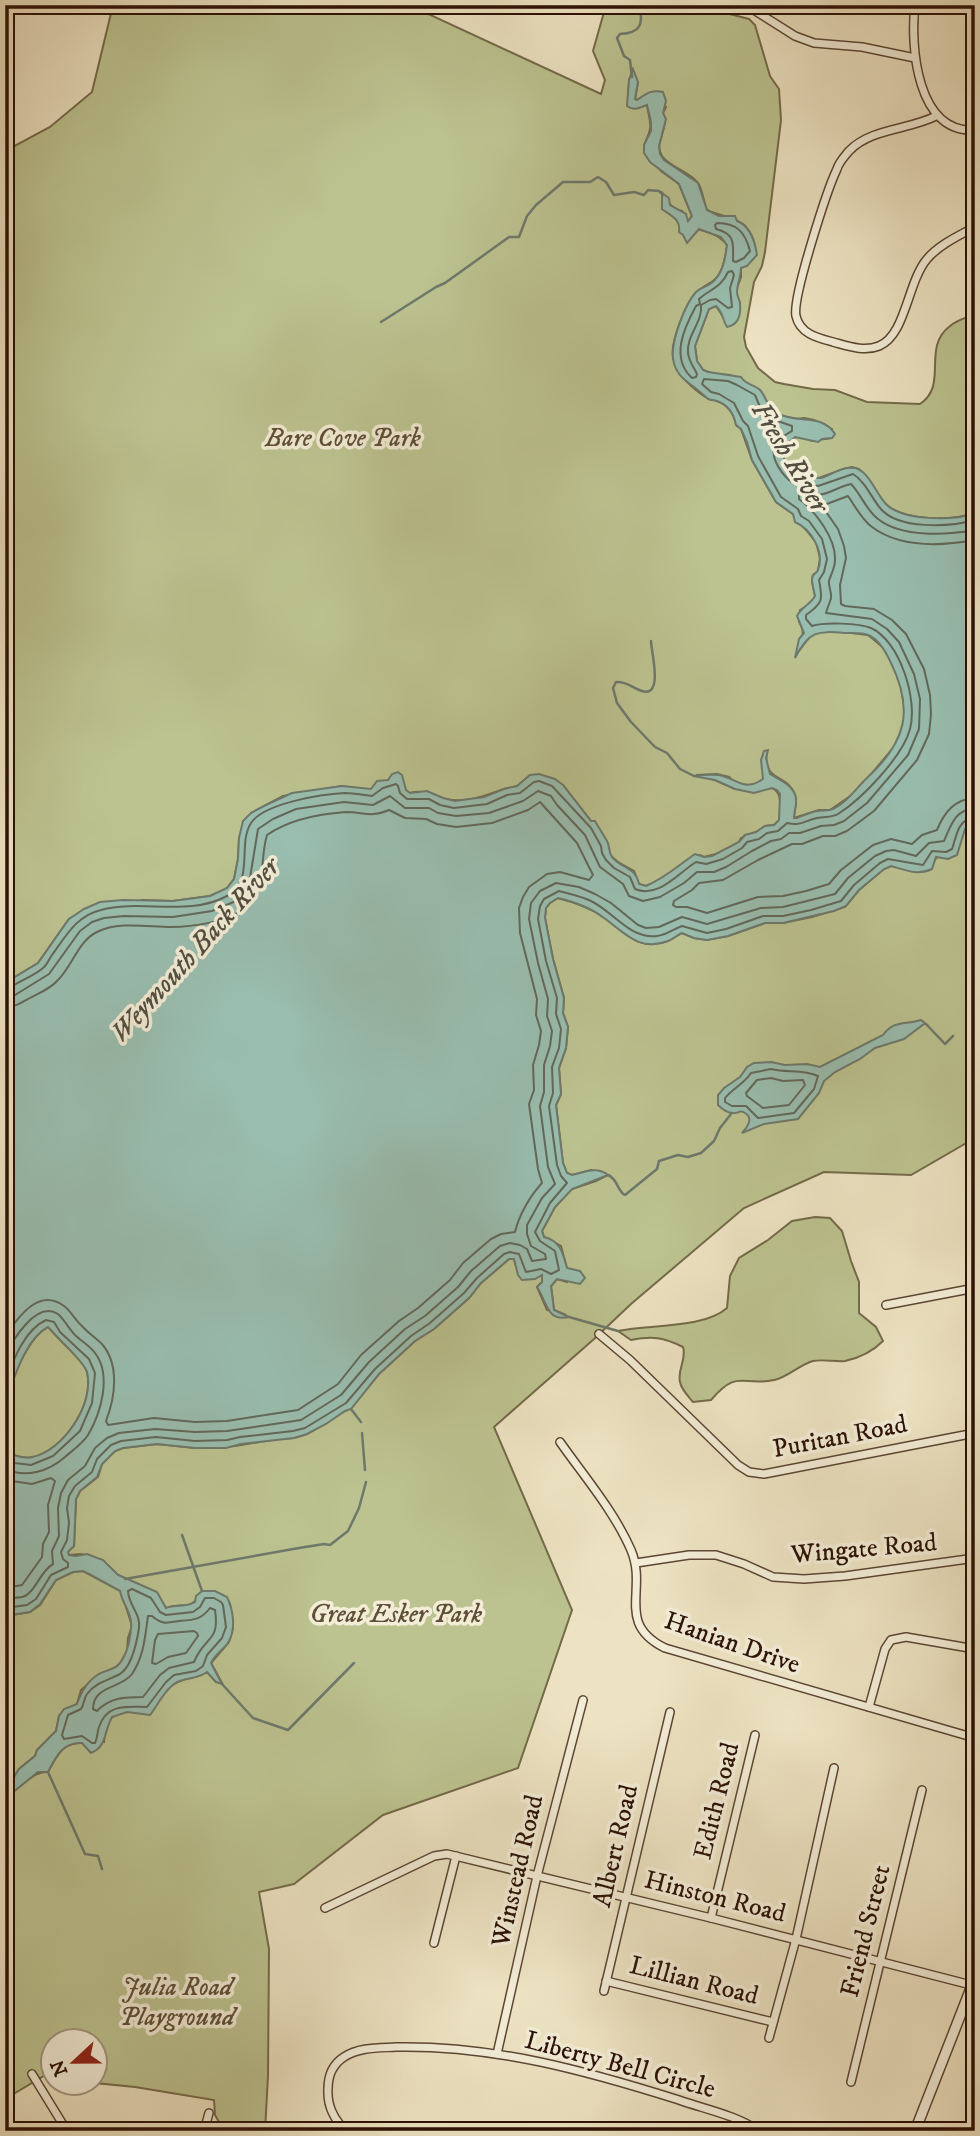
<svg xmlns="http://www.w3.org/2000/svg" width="980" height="2136" font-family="'IM FELL DW Pica',serif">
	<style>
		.green { fill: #bcc390; stroke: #746a4a; stroke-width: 2 }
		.water { fill: #99beb0; stroke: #6d796c; stroke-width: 2 }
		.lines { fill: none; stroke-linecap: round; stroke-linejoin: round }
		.shore { stroke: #62685a; stroke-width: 2 }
		.stream { stroke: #6d796c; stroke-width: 2.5 }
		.minor-casing { stroke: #5c4634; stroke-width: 10 }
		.tertiary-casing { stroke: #5c4634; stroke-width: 12 }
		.minor { stroke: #f3edd7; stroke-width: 7 }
		.tertiary { stroke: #f3edd7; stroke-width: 9 }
		.rail { stroke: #2b1105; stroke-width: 2.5; stroke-dasharray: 12 12; stroke-linecap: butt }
		.labels { text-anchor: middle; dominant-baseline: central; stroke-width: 7; stroke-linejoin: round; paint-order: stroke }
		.park-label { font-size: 26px; font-style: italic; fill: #5e4f36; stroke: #f3edd7 }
		.street-label { font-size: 26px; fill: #2b1105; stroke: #f3edd7 }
		.water-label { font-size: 28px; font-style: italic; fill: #524e41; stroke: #f3edd7 }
	</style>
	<rect width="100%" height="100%" fill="#ede3c2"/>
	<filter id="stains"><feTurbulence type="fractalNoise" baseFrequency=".00286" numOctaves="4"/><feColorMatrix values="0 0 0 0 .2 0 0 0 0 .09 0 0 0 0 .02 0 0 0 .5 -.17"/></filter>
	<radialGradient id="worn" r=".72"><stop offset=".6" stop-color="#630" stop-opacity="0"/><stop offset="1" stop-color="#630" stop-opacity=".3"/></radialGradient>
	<g class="green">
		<path d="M113,5H409L601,94L605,80L593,51L606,5H669L671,11L677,14L682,5H708L722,12L749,19L755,25L770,76L779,89L781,120L765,252L762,266L754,282L744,337L746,347L758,368L775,382L784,384L813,389L835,390L867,402L920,404C949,385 921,348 950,326C957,320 966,318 975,314V513C952,521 910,521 889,507C879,500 867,479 859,469L852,467L844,469L816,479L809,476L798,478C788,471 782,461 781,449L795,437L807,438L812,441L832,438V429L814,420L804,418L797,419L782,416L770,407L760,390L730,375L714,374L703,370L697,361L695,346L709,309L716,306L722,315L738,314L740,303L737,297V288L741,277V268L744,266L746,227C737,217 719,216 707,210C703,201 703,190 698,183C690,172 668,166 662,156C653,143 670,128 663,113L666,107L641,98L637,100L635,99L638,82L629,80L628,106L647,105C650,125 654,124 644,145L661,171L679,184L692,216L688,221L682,211C672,209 668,202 663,194L662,209L676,218L680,226C696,229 717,231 727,245C726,255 724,267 718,276C712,284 703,285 697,292C686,302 670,343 673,357C676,374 693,389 707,398C710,401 713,399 717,401C728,405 734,413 736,425L741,429L752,460L776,502L793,514L816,542L820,558L818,571L813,575L812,581L815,596L812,603L800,610L799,622C807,633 800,643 796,655L811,635L819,631H834L868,635L885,649L900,681L905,712L903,727L894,747L856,792L830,810H819L794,818C794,810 798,802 795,795C787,772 762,784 767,750L763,779L756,784L748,785L735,783L729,777L717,774L696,775L715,780L735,789L772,788C784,793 779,809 780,820L774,825L765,826L756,832L741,838L739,842L720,853L704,857L700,855C681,864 666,878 646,886L639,884L634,871L618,862L611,856L591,821L563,785L530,775C526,778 522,783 517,786C516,787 508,788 507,788C488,794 473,802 453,800C438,799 426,788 410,793L388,780L371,790L342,786L283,796L251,813L239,838L238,859L234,879L227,888L222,891L210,896L173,901L143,900L69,919L38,963L5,983V151L50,127L92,92Z"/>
		<path d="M975,822V1138L911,1175L824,1172L744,1208L631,1304L594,1339L494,1427L572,1610L518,1768L383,1815L294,1884L259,1892L269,1949L268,2076L265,2131H224L215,2115L214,2100L135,2087L95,2083L94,2042H52V2071L5,2099V1794C22,1790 30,1771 48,1772C65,1738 70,1744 104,1742L105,1730L112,1717C135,1709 155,1695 176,1683C185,1677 197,1679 207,1672L216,1682L222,1683L211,1663L229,1642L233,1628L230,1604L215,1591H202C188,1615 185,1600 166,1608L156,1592L118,1575L102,1560L81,1554L69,1555L67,1552L74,1546L76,1499L80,1491L98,1477L102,1464L115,1451L123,1448L157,1444L195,1448L235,1446L278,1439L294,1438L307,1434L353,1406L379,1374L415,1341L434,1329L469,1298L481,1283L509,1259H514L516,1266L542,1274V1282L537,1287L547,1310L566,1315L554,1310L551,1286L557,1279L567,1282V1269L561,1246L544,1237L542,1231L555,1207L572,1189L596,1181L608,1175L591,1170L572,1175L567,1173L563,1163L556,1105L561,1094L559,1068L566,1048L568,1027L563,1013L564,998L553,959L545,918L546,908L550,903L558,898C573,902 586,906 599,914C622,929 637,953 668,941C673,939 677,935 682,933L694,938L707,940L728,936L765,923H783L812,917L845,907L859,890L884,869L891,866L933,861Z"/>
		<path d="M815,1217L830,1218L842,1231L851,1261L859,1282V1313L876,1327L883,1341C873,1351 859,1358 845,1361C835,1362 823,1359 813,1361C799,1365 788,1377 774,1380C742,1387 738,1368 711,1400L693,1402C688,1396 681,1389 680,1382C677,1369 687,1360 683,1347C663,1337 652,1336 631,1340L618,1331C650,1324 703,1329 727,1308L730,1276L739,1258L768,1240L792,1221Z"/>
		<path d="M48,1326C58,1341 84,1360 87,1372C95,1404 63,1451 32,1458C23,1459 13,1455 5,1452C5,1436 2,1417 6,1402C10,1380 29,1337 48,1326Z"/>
		<polygon points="83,1571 121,1591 132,1626 128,1638 127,1651 118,1667 99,1674 81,1690 77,1704 59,1716 56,1731 37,1750 35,1756 19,1769 9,1785 5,1787 5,1616 30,1612 40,1605 56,1580 73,1572"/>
	</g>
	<g class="water">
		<path d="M633,69L638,82L635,99L637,100C646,94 651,89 663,92L666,101L663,113L666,119L659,146L660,154L664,160L698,183L707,210L719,216H735L737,221C751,226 755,242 757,255L747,266L741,268C741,277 737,284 737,292C737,296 740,300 740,304C741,315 738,325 727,327C722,319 723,312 716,306L709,309L695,346L697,361L703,370L708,372L741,377C745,384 752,384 759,389C767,396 765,407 779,414C798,424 822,413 835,434L832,438L822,439L818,442L795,437L781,449L788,470L798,478C802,477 805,476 809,476C815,476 817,480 824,477C834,473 844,466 855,468C869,471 876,494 886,504C902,521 954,521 975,513V822L965,829L957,855L948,859L936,857L932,869C918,876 905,870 891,866L884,869L859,890L846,906L834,911L783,923H765L728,936L707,940L694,938L682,933C677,935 673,939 668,941C639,952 625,933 604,918C590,907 575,902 558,898L550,903L546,908L545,918L553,959L564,998L563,1013L568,1027L566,1048L559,1068L561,1094L556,1105L563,1163L567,1173L572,1175C585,1172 597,1166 608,1175L572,1189L555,1207L542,1231L544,1237C561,1241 563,1254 567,1268L580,1271L585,1278L580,1284L557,1279L551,1286L554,1310L569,1317C546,1322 547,1301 537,1287L542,1282V1275L535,1279L522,1280L518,1275L514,1259H509L481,1283L469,1298L434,1329L415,1341L379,1374L351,1409L345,1411L326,1424L307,1434L294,1438L241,1444L226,1448H195L157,1444L123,1448L115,1451L102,1464L97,1477L80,1491L76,1499L74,1546L68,1552L69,1555L76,1556L87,1554L103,1560L118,1575L157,1592L166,1608C176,1604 186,1608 195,1602L196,1596L202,1591H215L227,1597C233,1609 236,1628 229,1641C225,1649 215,1654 211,1663L222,1684L216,1682L207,1672C197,1679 190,1677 180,1681C167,1685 158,1705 150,1715L127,1712L112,1717C104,1731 107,1747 91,1753L82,1743C62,1742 56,1757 48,1772H38L12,1793L5,1794V1787L9,1785L19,1769L35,1756L37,1750L56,1731L59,1716L64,1709L77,1704C81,1692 87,1681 99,1674C106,1670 114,1670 119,1664C128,1654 130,1640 131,1628C133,1615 122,1603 120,1591L89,1574L83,1571L73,1572L56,1580L40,1604L30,1612L5,1616V1452C13,1455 23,1459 32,1457C63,1451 95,1404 87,1372C84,1361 57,1338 48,1327C25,1339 14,1379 5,1403V983L38,963L69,919L84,909L100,902L123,900L173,901L210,896L227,888L234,879L238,859L239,838L243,821L251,813L266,805L292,793L342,786L371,789L377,781L388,780L392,774L398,772L402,775L406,790L410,793L427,791L443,798L455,801L484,797L504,789L517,786L530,775L539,774L555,779L563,785L591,821H595C599,828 603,834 607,841C610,846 608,851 612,857C622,869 635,866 639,884L646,886C665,878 679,865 695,854L704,857L712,856L739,842L745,835L756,832L765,826L774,825L779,820L780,794L777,790L772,788L754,793L735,789L715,780L693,776C701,775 710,774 718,775C736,777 743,793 763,779L761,760L764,751L768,750L766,758L770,774C780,780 795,786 796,799C797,805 794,811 794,818H797C803,816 810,812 817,811C822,810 828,811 833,809C848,802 856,788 868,777C906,742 914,710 891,663C886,652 879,639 868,635C862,632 853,633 846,633C818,631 809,630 795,658L799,639L804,633L797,616C801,607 810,605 815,596C814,591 812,584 812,579C813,572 815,576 818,570C825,552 811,529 795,522L793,514L776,502L752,460L747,442L741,429L736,425C734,414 728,405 717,401C712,399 711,401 707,398C704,396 702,393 699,391C687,381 675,376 673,358C671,341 685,304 696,292C700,288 706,287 710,284C723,275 725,259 727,245L721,237L699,229L687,243L683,235L679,232C681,219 671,216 662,209V193L669,198L670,205L686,214L688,221L692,216L679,184L650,162L644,153V145L651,131V122L647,105C640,107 635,112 627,106L629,80Z"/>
		<path d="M921,1020L926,1024H924L904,1039L875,1048L860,1059L835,1072L824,1081L819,1093L798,1119L764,1124L742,1133C747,1128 754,1118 745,1113C739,1109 739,1114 733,1113C728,1113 722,1109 718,1105V1095L724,1088L740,1077L747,1067L754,1063L771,1062L785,1065L807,1064L820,1067L883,1035C894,1020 904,1025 921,1020Z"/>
	</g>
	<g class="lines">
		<g class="shore">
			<path d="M717,223C737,223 745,232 750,251L744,258L736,262L733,261C733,244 736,234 716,229L715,225Z"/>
			<path d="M732,271L734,275L730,288L732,307L728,308L716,299L710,300L701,305C703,322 686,336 688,353C689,362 694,367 697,374L696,377L692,378C670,358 684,328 696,306L700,304L699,299C710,289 721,288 728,272Z"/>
			<path d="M975,540C942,546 900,548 872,527C862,520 855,506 848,496L824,505V509L838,529L844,546L846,558L840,585L841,604L845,606L874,609L892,620L906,634L924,669L930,695L931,714L929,734L917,760L874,811L847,831L835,836H823L802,844H792L758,860L723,880L699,883L692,890L674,901L673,905L676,907H687L707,913L758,897L783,896L806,891L829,884L841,870L873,845L891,839L912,844L922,835L937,830C944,813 954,799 975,798"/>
			<path d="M5,988L11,987C21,980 34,976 43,968C47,965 49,959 52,955C66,936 76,916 101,910C142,899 188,917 227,896C255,881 237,845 251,823C264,803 323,794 345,793C354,793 363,795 372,796L383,788L396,784L398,786L400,793L407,799H429L440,805L454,808L487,804L507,795L520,793L534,782L539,781L552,786L591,828L601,846L602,853L606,860L614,868L630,877L635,889C658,899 678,873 696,862L706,864L723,859L742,848L747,842L759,839L767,833L778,831L787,823C801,826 804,821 817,818C825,816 831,818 838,814C862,799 903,756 910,729C918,700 900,641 871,628C859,623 824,622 812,626L806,619V615C823,603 823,600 819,580L824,572L827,559L822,539L809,521L801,516L798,509L781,497L758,456L748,426L743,421L734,403L719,394L711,392L702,384L704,379L728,381L737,385L755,395L760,407L772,419L792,426V431C787,434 778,439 775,445C769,459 784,477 794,484L808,483L818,486L853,474C865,481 871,497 880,508C898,530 950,527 975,520"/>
			<path d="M5,997L15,995L49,974L80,931L92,922L104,918L124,916L173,917L212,911L236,901L249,884L258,829L273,819L296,809L344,802L373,805L390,796L405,808H429L438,813L456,816L489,813L523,801L538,791L551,796L557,805L585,835L600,867L623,884L629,896L643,901L660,897L684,883L697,872H714L726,867L752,851L771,841L781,839L789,833H800L821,826L834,825L844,821L867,803L908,755L919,729L920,699L914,674L899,642L887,629L872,619L826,613C827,608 830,603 831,598C832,592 828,586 829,581C831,574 835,568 835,560C836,538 815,511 799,499V495C806,492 808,494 816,495C829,495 839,486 851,484C861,494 866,510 878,519C902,538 947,535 975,530"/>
			<path d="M5,1007C15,1007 21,1003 30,998C39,993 50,989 57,981C72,967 78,941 97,932C119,921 148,927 171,927C192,927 227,922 243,909C268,889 259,861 267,835C290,819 318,814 346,812C364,812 370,818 389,810L405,818L426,819L437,824L456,827L492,823L528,810L540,802L577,843L593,875L589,880L560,872L547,874L529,887L523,897L519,908L520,933L537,999L536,1015L541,1031L539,1045L533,1065L534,1090L529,1104L538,1169L542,1183C530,1196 519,1215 515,1232L501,1234L491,1239L463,1263L450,1280L418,1308L399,1321L361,1355L338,1384L298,1410L227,1421L195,1422L154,1418L108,1425L106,1421C115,1398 120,1365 102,1344C96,1338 88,1333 82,1326C75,1320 71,1311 64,1306C38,1287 18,1318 5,1336"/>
			<path d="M771,1069C787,1073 803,1069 818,1076L814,1089L794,1113L758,1118L746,1106H732L725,1102V1098C733,1088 744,1084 751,1073Z"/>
			<polygon points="771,1078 783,1081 803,1080 805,1085 789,1105 763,1108 747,1096 746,1093 757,1080"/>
			<path d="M5,1357C12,1341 36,1300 58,1314C64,1319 69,1329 75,1335C81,1341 90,1346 95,1353C112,1375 101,1413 88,1435C83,1443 73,1450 65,1457C48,1472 26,1478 5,1469"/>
			<path d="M5,1382C13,1361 24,1330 46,1320L54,1322L60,1332L89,1359L95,1373L92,1403L80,1431L53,1456L31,1465L15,1463L5,1459"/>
			<polyline points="5,1480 32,1484 51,1478 55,1481 48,1505 49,1532 43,1544 42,1557 22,1585 5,1588"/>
			<path d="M132,1589L151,1598L160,1612L166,1615L193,1612L200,1607L205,1598H214L221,1602L223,1605L226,1627L222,1638L207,1655L203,1666L196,1671L174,1675L166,1682L147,1707C127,1707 107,1703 99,1727C97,1732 98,1737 95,1743H92L82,1736L64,1739L62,1735L68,1715L81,1709C84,1705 84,1698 87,1694C96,1682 109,1680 120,1674C132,1666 137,1641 139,1628C141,1614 128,1604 128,1591Z"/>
			<path d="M5,1599C11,1598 17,1598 22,1597C35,1594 40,1571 53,1564L52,1551L59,1536L58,1508L61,1493L68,1480L85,1466L95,1448L107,1438L119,1433L155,1429L195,1432L227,1431L301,1420L341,1395L369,1362L405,1329L425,1316L458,1287L471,1271L500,1246L510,1243L520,1245L527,1249L532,1261L546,1259L545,1254L531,1246L527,1234V1225L542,1198L555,1184L548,1167L540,1106L544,1092V1065L550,1046L552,1031L547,1016L548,999L538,963L529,919L531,903L540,891L556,883L579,887L595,894L611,903L638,925L646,928L659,927L682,917L707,924L761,908L783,907L835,894L848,878L875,856L886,851L894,850L916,856L929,843L944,841C951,826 954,810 975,808"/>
			<path d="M5,1608L27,1605L36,1599L51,1575L68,1567V1563L63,1559L61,1552L67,1540L69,1523L67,1508L69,1496L75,1486L92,1472L97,1459L111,1445L121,1441L156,1437L195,1441L227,1440L240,1437L293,1431L305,1428L346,1403L375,1369L411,1336L430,1323L464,1293L477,1278L504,1254L510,1252L519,1254L526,1272L541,1269L551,1274L559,1270L555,1251L540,1241L535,1232L550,1203L567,1183L561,1176L557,1165L549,1106L553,1093L552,1067L559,1048L561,1029L556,1014L557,998L546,961L538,919L540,906L544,899L559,891C569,894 581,896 591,901C614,912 629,939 657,936C667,935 673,929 682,926L707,933L726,929L763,916H783L811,910L841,901L854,885L880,863L888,859L923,865L932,851L946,852L952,849C957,835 957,820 975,817"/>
			<path d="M210,1608L215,1610C220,1643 205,1635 194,1662L169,1668L160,1675L143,1697C126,1697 110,1697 97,1711L93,1709C93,1685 121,1689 132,1674C144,1656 145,1637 148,1616H152C162,1625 167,1623 179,1621C193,1620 201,1620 210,1608Z"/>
			<polygon points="194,1631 197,1633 198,1636 186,1653 168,1657 156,1664 152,1663 155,1640 158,1634"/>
		</g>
		<g class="stream">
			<path d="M632,77L630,60L624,56L617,38L620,34C641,33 643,25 640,5"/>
			<polyline points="381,322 436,287 445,283 509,237 519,237 527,216 536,205 563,182 590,182 598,177 606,182 614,195 634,192 644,195 648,190 659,191 663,195"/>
			<path d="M651,641C651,651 664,698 642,691C632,688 627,681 616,682L613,688L617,703L631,722L655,747L667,753L680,769L694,776"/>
			<polyline points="926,1024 945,1044 953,1036"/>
			<path d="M608,1175C618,1179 617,1191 625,1195L657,1169L659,1161L678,1155L688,1157L701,1153L714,1141L720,1128L731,1114"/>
			<polyline points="569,1317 618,1331"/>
			<polyline points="351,1409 361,1422"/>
			<polyline points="362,1433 365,1470"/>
			<polyline points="182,1535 202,1591"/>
			<polyline points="125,1579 299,1548 324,1544 330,1545 348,1531 359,1508 366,1482"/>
			<polyline points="222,1684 253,1718 288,1730 354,1663"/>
			<polyline points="48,1772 85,1854 98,1856 102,1869"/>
		</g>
		<g class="minor-casing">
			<g id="minor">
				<polyline points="746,5 795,36 814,43 862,47 915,58"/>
				<path d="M915,5C910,47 917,134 975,130"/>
				<path d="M936,116C909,130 871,128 849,151C844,157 839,162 837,169C827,190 792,298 796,316C800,334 818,338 833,342C848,346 864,352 879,346C906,335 907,283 927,259C939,245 958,236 975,227"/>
				<polyline points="886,1305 975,1288"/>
				<polyline points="599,1334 630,1360 738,1465 749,1472 764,1474 975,1433"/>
				<path d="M560,1442C584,1476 614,1511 631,1550C648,1590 615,1623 665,1648L975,1738"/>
				<polyline points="636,1563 689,1555 716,1555 744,1564 773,1577 804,1579 845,1576 975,1558"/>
				<polyline points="869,1707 885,1649 891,1640 906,1637 975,1649"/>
				<polyline points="325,1908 434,1856 447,1854 711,1918 971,1985"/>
				<polyline points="711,1918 755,1735"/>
				<polyline points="434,1943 456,1856"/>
				<polyline points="606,1981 773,2022"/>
				<polyline points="604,1991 670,1712"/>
				<polyline points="769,2038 796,1939 834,1768"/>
				<polyline points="497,2054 537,1876 583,1700"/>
				<polyline points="32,2074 67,2131"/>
				<polyline points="851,2082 922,1790"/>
				<polyline points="93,2131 114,2127 138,2131"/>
				<polyline points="204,2131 209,2113"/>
				<path d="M347,2131C334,2121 327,2105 328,2089C328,2076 333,2064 344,2057C359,2047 379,2048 396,2047C494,2045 587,2071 679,2100C704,2109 736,2115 759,2131"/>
			</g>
		</g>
		<g class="tertiary-casing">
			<polyline id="tertiary" points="915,2131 975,1978"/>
		</g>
		<use href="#minor" class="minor"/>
		<use href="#tertiary" class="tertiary"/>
		<polyline class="rail" points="970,2131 975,2121"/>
	</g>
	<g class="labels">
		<g class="park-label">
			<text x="343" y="438">Bare Cove Park</text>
			<text x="396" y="1614">Great Esker Park</text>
			<text x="177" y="1987">Julia Road<tspan x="177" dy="30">Playground</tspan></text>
		</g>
		<g class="street-label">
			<text transform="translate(840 1437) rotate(-11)">Puritan Road</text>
			<text transform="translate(864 1549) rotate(-5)">Wingate Road</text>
			<text transform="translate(732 1643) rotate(19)">Hanian Drive</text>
			<text transform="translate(717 1801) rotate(-76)">Edith Road</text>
			<text transform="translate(616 1846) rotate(-77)">Albert Road</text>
			<text transform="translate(518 1871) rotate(-77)">Winstead Road</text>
			<text transform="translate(715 1897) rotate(14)">Hinston Road</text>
			<text transform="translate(866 1931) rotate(-76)">Friend Street</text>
			<text transform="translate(694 1981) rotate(14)">Lillian Road</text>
			<text transform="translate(620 2065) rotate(15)">Liberty Bell Circle</text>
		</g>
		<g class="water-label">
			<text transform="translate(790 457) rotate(59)">Fresh River</text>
			<text transform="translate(195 950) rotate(-48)">Weymouth Back River</text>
		</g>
	</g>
	<rect width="980" height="2136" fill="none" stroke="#ede3c2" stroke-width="28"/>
	<rect x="7" y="7" width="966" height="2122" fill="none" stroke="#2b1105" stroke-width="3.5"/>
	<rect x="14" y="14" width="952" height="2108" fill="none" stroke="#2b1105" stroke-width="2"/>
	<g transform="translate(74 2062) rotate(248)"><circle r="33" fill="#f3edd7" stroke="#a39583" stroke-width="2"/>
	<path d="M0-5L12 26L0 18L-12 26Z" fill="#8f2418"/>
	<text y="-10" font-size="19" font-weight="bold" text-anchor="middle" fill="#2b1105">N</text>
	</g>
	<rect width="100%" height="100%" filter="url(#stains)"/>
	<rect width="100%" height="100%" fill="url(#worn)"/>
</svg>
